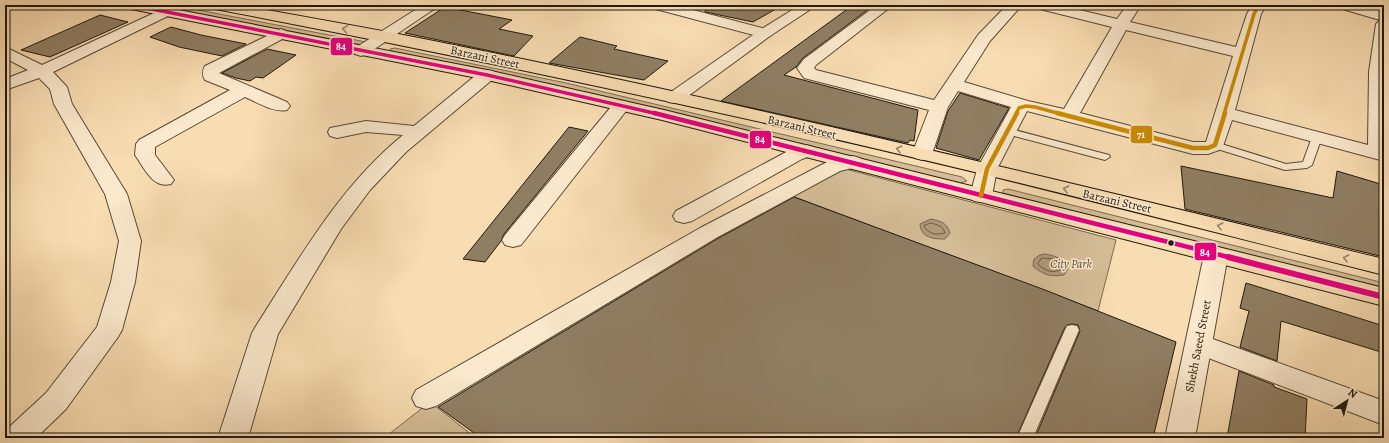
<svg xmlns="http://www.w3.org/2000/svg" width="1389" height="443" font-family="Alegreya,serif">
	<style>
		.green { fill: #d4bc96; stroke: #7a6a52 }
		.water { fill: #af9a7a; stroke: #75664f }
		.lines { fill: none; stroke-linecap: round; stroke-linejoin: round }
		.shore { stroke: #675944; stroke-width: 1 }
		.building { fill: #907e63; stroke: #1f180e }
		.service-casing { stroke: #564937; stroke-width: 2 }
		.minor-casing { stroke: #564937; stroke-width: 2 }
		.tertiary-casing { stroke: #564937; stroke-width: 2 }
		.trunk-casing { stroke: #1f180e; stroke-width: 2 }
		.service { fill: #fbe9cd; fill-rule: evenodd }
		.minor { fill: #fbe9cd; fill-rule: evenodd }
		.tertiary { fill: #fbe9cd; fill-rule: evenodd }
		.trunk { fill: #f9ddb2; fill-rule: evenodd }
		.bus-1-far2-casing { stroke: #fbe9cd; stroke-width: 5.5 }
		.bus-1-far1-casing { stroke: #fbe9cd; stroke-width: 8 }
		.bus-1-casing { stroke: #fbe9cd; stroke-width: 9 }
		.bus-2-far1-casing { stroke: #fbe9cd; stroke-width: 5.5 }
		.bus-2-casing { stroke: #fbe9cd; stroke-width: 8 }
		.bus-1-far2 { stroke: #e5007d; stroke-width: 3.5 }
		.bus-1-far1 { stroke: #e5007d; stroke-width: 4.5 }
		.bus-1 { stroke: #e5007d; stroke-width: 6 }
		.bus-2-far1 { stroke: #cc8a03; stroke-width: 3.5 }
		.bus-2 { stroke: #cc8a03; stroke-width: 4.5 }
		.oneway { stroke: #978468 }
		.bus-dot { fill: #1f180e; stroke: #fbe9cd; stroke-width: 1.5 }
		.labels { text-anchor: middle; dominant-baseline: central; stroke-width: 3; stroke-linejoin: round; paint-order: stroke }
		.street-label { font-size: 12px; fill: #1f180e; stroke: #fbe9cd }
		.park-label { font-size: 12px; font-style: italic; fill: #554937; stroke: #fbe9cd }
		.line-badge { stroke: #fbe9cd; stroke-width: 1.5 }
		.badge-label { font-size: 11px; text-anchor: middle; font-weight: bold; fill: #fff }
	</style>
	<rect width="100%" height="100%" fill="#f9ddb2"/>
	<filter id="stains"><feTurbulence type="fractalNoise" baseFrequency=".005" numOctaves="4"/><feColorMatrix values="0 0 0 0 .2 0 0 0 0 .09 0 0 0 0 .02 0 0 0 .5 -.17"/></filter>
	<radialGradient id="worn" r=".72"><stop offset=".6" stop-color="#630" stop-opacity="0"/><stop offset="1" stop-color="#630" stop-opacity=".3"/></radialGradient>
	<g class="green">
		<polygon points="151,5 172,5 366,42 362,45"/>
		<polygon points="395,48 566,83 962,177 967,181 960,183 547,84 391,52 390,49"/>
		<polygon points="834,166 1116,240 1098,311 784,193"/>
		<polygon points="1008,189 1384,283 1384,290 1003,193 1003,190"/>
		<polygon points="430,402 476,438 384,438"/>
	</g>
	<g class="water">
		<path d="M931,219C941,221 947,223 950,233L945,239C933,239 921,238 920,224Z"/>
		<path d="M1045,254C1056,256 1063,258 1068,269L1064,275C1051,277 1043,275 1033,266L1034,259L1040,255Z"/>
	</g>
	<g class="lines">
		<g class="shore">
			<path d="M931,223C938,225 943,226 945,233C935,235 930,235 924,226Z"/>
			<path d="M1042,258L1053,259L1061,264L1062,269C1053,274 1045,271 1038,264Z"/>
		</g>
	</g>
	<g class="building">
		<polygon points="706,5 783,5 753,22 705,12"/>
		<polygon points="853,5 874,5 803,58 796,67 784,75 918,110 914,141 910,140 908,143 721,101"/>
		<polygon points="445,7 512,20 499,29 533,36 514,56 405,33"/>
		<polygon points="100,15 128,22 50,57 21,50"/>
		<polygon points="171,27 201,35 246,44 222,56 179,47 150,37"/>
		<polygon points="580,37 617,46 614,49 668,61 644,80 549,63"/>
		<polygon points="267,49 296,55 263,78 256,77 250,81 236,78 222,73"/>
		<polygon points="960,93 1009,108 979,160 936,148 948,111"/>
		<polygon points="569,127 588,131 504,234 501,241 485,262 463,259"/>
		<polygon points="1181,166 1333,198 1337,171 1384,185 1384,257 1185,209"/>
		<polygon points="794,197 1045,290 1176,342 1153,438 1035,438 1080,331 1078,325 1072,324 1067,325 1064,329 1016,438 481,438 438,407 717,239"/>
		<polygon points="1246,283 1384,326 1384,353 1281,321 1277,361 1240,347 1249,311 1240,308"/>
		<polygon points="1239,371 1274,385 1274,387 1307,399 1305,438 1227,438"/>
	</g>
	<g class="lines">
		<g class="service-casing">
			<g id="service">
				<polygon points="1007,128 1109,155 1110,157 1105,160 1003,133 1002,131"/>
				<polygon points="1317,134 1322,137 1312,165 1307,168 1285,170 1211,147 1210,145 1215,142 1286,164 1303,162 1312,137"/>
				<polygon points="1072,325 1077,326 1079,330 1033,438 1017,438 1065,330 1067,326"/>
			</g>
		</g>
		<g class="minor-casing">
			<g id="minor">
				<polygon points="423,5 440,5 367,54 361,56 355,54 353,51 355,48"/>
				<polygon points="650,5 674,5 770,30 773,33 770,36 765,38 652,8"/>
				<path d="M877,5H893L816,65L814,68L816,70L934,100L978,35L1007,5H1022L990,41L964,82L1028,101L1064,109L1112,27L1036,8L1034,5H1059L1117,19L1127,5H1141L1130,22L1236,47L1247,14L1252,5H1266L1261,14L1235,110L1368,145L1369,72L1376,24L1380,20L1339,8L1337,5H1359L1384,12V161L1232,120L1222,149L1208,154H1193L1027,111L997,169L992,196L988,201L981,202L974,201L970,196L977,169L1011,107L958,91L948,107L932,154L929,158L922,160L915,158L912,154L929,110L804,78L797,68L804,59ZM1126,30L1233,56L1206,142H1193L1080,113Z"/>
				<polygon points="167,7 172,8 174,11 172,14 53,72 67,87 72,104 127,194 141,241 135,282 122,330 118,337 66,409 36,438 5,438 7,429 46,393 97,327 111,282 119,241 105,194 54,104 50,89 39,78 5,90 5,79 28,70 5,58 5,47 42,65"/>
				<path d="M281,29L286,31L289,34L286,37L219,73L287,102L290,106L287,110C273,113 257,102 245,97L155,147V155L174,180L171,184C153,189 145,169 135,155L136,144L139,140L230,90L205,80C202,75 202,71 205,66Z"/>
				<path d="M487,70L493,71L495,75L493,79L406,152L370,190L341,229L278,334L248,438H218L252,333L256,326C299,259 340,186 403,135L366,132L337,138L330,136L328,132L330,128L366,121L414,126L481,71Z"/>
				<polygon points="621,101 627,102 630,106 521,245 513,247 505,245 502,240 505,235 615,102"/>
				<polygon points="806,145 813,147 816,151 813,155 802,159 692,221 684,223 676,221 673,216 676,211 788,151"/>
				<polygon points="853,156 860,158 863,162 860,166 840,171 716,238 436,406 426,409 416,406 412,398 416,390 700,228 827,162"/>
				<polygon points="1199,334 1384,401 1384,425 1190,351 1186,344 1190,337"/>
			</g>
		</g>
		<g class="tertiary-casing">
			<g id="tertiary">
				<polygon points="800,5 817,5 770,36 680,102 674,103 668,102 665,98 668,94 760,30"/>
				<polygon points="1216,247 1224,250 1228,255 1195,438 1165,438 1204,255 1208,250"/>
			</g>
		</g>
		<g class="trunk-casing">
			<g id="trunk">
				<polygon points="124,5 153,5 487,70 664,110 1384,288 1384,306 662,120 487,80 131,9 126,8"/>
				<path d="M208,5H238C300,16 362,27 424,39C746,103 1065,182 1384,259V275C1252,242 1119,207 987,175C731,113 474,58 215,9L210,8Z"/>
			</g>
		</g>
		<use href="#service" class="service"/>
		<use href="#minor" class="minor"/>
		<use href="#tertiary" class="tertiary"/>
		<use href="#trunk" class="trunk"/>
		<g class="bus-1-far2-casing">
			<polyline id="bus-1-far2" points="131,5 487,75 658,114"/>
		</g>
		<g class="bus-1-far1-casing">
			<polyline id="bus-1-far1" points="654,113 1232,258"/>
		</g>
		<g class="bus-1-casing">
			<polyline id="bus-1" points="1228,257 1384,297"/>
		</g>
		<g class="bus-2-far1-casing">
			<g id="bus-2-far1">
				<polyline points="1016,114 1019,108 1026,106 1035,107 1061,114"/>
				<polyline points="1224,114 1254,14 1259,5"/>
			</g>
		</g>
		<g class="bus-2-casing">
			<g id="bus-2">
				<polyline points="1057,113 1193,148 1208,148 1215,145 1225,113"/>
				<polyline points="981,196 987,169 1017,113"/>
			</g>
		</g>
		<use href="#bus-1-far2" class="bus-1-far2"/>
		<use href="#bus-1-far1" class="bus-1-far1"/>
		<use href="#bus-1" class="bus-1"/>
		<use href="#bus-2-far1" class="bus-2-far1"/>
		<use href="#bus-2" class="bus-2"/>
	</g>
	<defs><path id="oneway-chevron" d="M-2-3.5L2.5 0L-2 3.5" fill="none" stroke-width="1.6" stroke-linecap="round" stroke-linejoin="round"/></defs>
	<g class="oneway">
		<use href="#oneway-chevron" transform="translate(345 29) rotate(-170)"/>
		<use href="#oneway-chevron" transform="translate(899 149) rotate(-167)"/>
		<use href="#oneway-chevron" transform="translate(1066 189) rotate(-166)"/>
		<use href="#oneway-chevron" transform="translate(1220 226) rotate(-166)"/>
		<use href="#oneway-chevron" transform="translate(1346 258) rotate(-166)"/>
	</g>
	<circle class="bus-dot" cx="1171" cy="243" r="3.5"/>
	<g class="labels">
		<g class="street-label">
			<text transform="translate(485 57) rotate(12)">Barzani Street</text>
			<text transform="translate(802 127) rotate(13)">Barzani Street</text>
			<text transform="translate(1117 201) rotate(13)">Barzani Street</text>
			<text transform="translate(1198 346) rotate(-79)">Shekh Saeed Street</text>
		</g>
		<g class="park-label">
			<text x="1071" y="264">City Park</text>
		</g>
	</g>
	<g class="line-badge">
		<rect x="330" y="37" width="23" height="19" rx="4" fill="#e5007d"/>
		<rect x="1130" y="125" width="23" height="19" rx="4" fill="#cc8a03"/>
		<rect x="749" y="130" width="23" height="19" rx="4" fill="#e5007d"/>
		<rect x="1194" y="242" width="23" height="19" rx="4" fill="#e5007d"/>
	</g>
	<g class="badge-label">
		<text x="341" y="50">84</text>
		<text x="1141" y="138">71</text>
		<text x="760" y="143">84</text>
		<text x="1205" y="256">84</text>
	</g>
	<rect width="1389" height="443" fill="none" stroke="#f9ddb2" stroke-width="20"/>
	<rect x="6" y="6" width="1377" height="431" fill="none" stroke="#1f180e" stroke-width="2"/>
	<rect x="10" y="10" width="1369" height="423" fill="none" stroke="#1f180e"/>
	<g transform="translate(1347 401) rotate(36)" stroke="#fbe9cd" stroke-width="3" paint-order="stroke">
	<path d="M0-3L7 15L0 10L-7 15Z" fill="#1f180e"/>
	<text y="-6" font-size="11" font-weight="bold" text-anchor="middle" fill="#1f180e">N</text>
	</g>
	<rect width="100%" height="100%" filter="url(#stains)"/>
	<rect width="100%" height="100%" fill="url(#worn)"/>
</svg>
